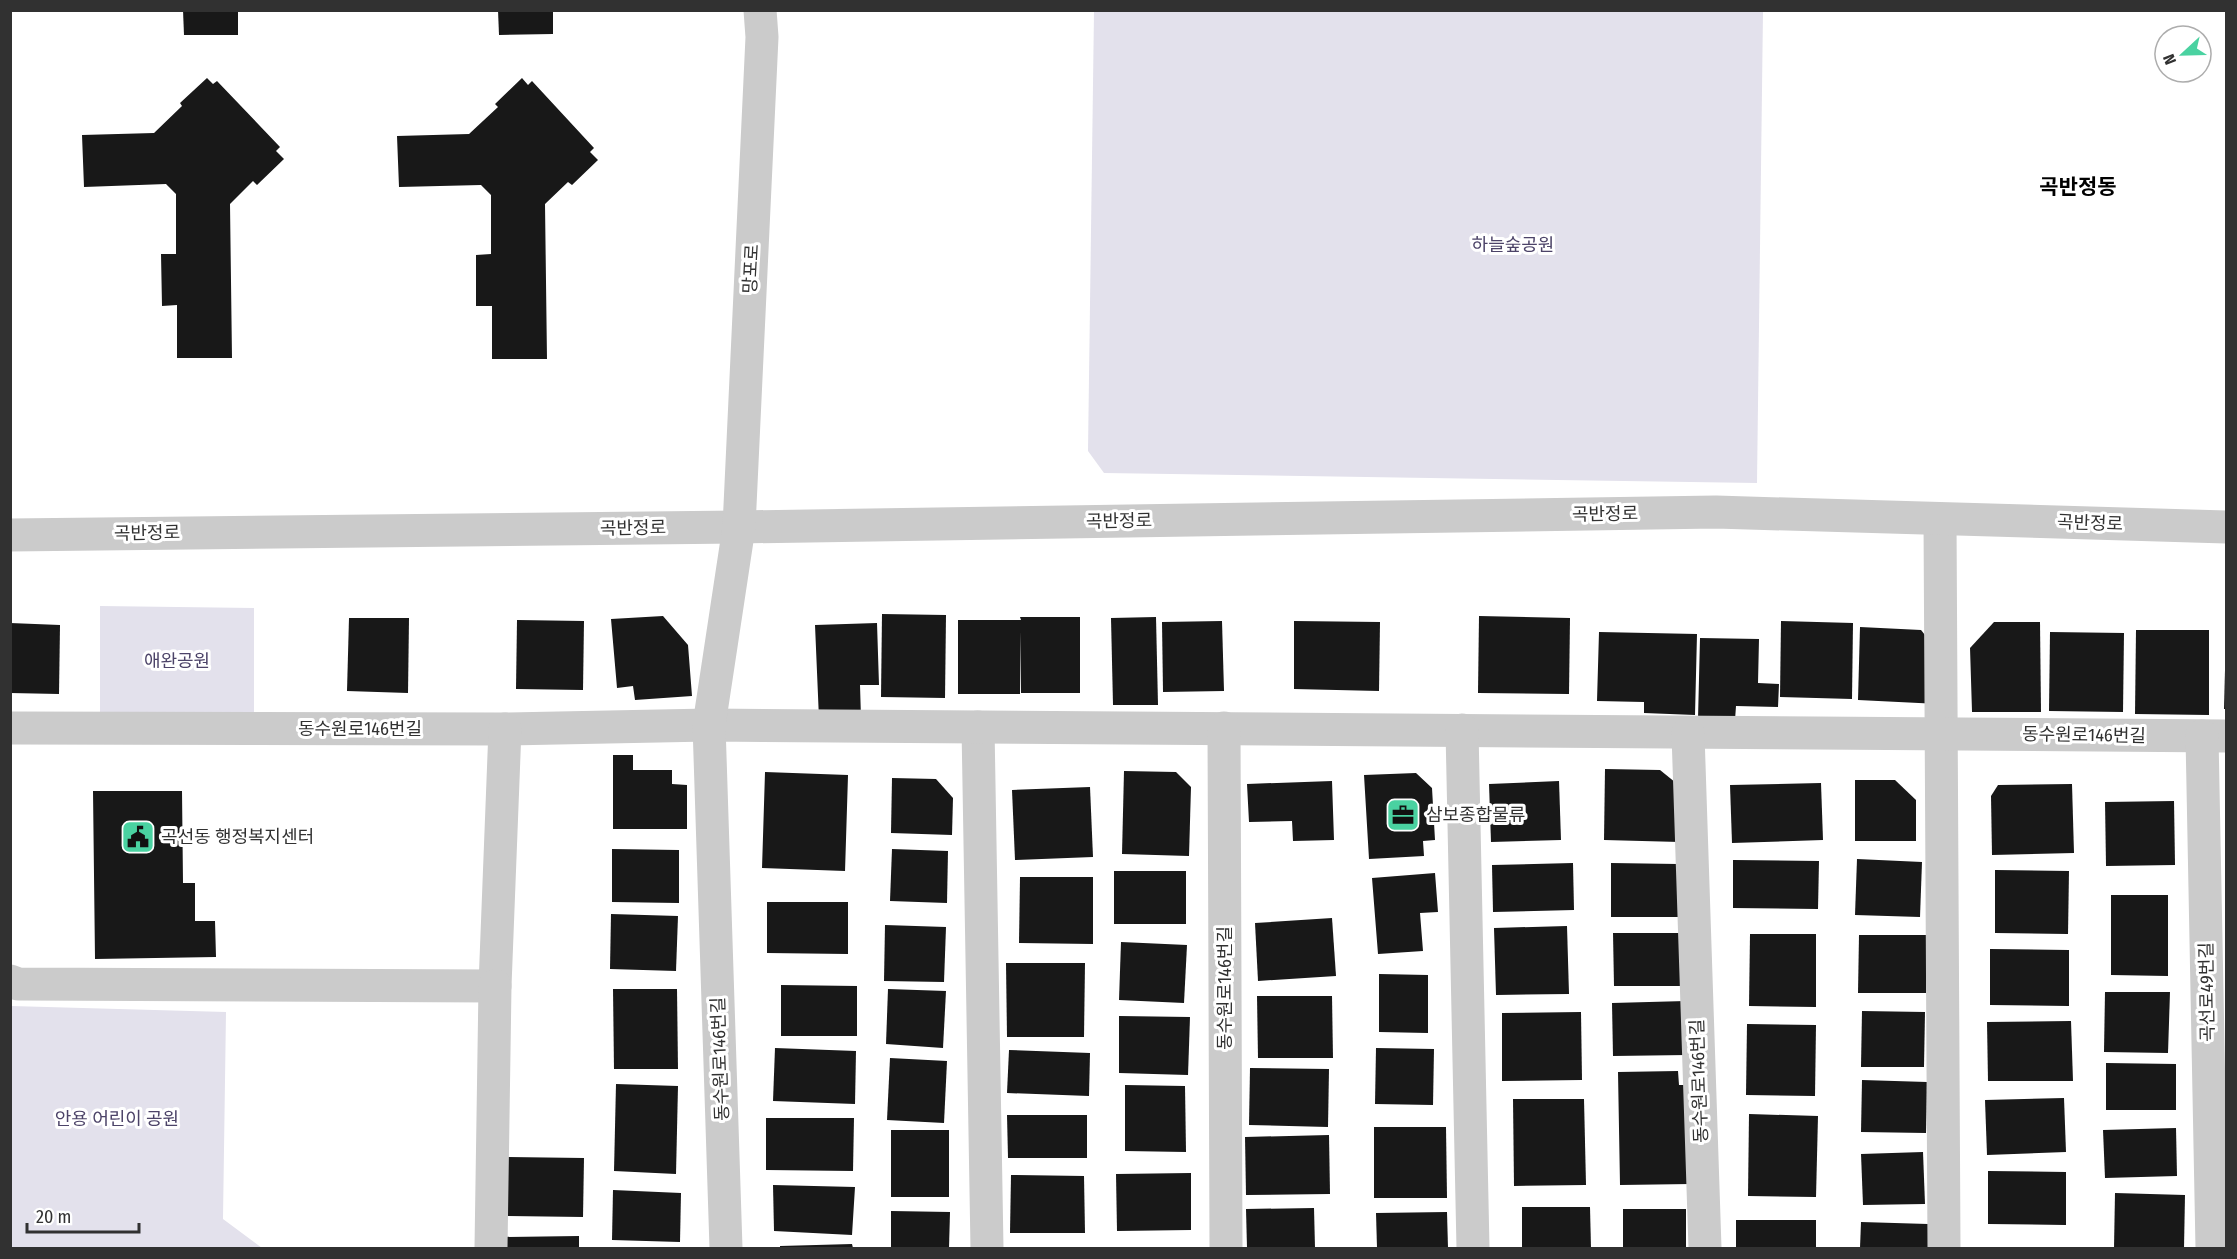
<svg xmlns="http://www.w3.org/2000/svg" width="2237" height="1259" font-family="'Fira Sans Condensed','Noto Sans KR',sans-serif">
	<style>
		.green { fill: #e3e1ec }
		.building { fill: #181818 }
		.lines { fill: none; stroke-linecap: round; stroke-linejoin: round }
		.minor { stroke: #cbcbcb; stroke-width: 33 }
		.labels { text-anchor: middle; dominant-baseline: central; stroke-width: 6; stroke-linejoin: round; paint-order: stroke }
		.park-label { font-size: 18px; fill: #4c4368; stroke: #fff }
		.street-label { font-size: 18px; fill: #313131; stroke: #fff }
		.poi-label { font-size: 18px; fill: #313131; stroke: #fff; text-anchor: start }
		.quarter-label { font-size: 21px; font-weight: bold; fill: #000; stroke: #fff }
	</style>
	<rect width="100%" height="100%" fill="#fff"/>
	<g class="green">
		<polygon points="1094,11 1763,11 1757,483 1104,473 1088,451"/>
		<polygon points="100,606 254,608 254,715 100,713"/>
		<polygon points="11,1006 226,1012 223,1219 262,1248 11,1248"/>
	</g>
	<g class="building">
		<polygon points="183,10 238,10 238,35 184,35"/>
		<polygon points="498,10 553,10 553,34 499,35"/>
		<polygon points="207,78 213,84 217,81 280,147 276,151 284,159 257,185 253,181 230,204 232,358 177,358 177,305 162,306 161,254 176,254 176,194 166,184 84,187 82,135 154,133 182,106 180,103"/>
		<polygon points="522,78 528,85 532,81 594,148 590,152 598,160 572,185 568,182 545,204 547,359 492,359 492,306 476,306 476,255 491,254 491,195 481,185 399,187 397,136 469,134 498,107 495,104"/>
		<polygon points="882,614 946,615 945,698 881,697"/>
		<polygon points="663,616 688,645 692,696 635,700 633,686 617,688 611,619"/>
		<polygon points="1479,616 1570,618 1569,694 1478,693"/>
		<polygon points="1020,617 1080,617 1080,693 1021,693 1021,631 1020,694 958,694 958,620 1021,620"/>
		<polygon points="1156,617 1158,705 1113,705 1111,618"/>
		<polygon points="349,618 409,618 408,693 347,691"/>
		<polygon points="517,620 584,621 583,690 516,689"/>
		<polygon points="1222,621 1224,691 1163,692 1162,622"/>
		<polygon points="1294,621 1380,622 1379,691 1294,689"/>
		<polygon points="1781,621 1853,623 1852,699 1780,697"/>
		<polygon points="1994,622 2040,622 2041,712 1972,712 1970,648"/>
		<polygon points="10,623 60,625 59,694 10,693"/>
		<polygon points="877,623 879,685 860,685 861,718 819,719 815,625"/>
		<polygon points="1860,627 1921,630 1941,655 1939,704 1858,700"/>
		<polygon points="2136,630 2209,630 2209,715 2135,714"/>
		<polygon points="1599,632 1697,634 1695,715 1644,713 1644,702 1597,701"/>
		<polygon points="2050,632 2124,633 2123,712 2049,711"/>
		<polygon points="1700,638 1759,639 1758,683 1779,684 1778,707 1736,706 1735,720 1698,719"/>
		<polygon points="2225,670 2226,670 2226,709 2224,709"/>
		<polygon points="613,755 633,755 633,770 672,770 672,784 687,785 687,829 613,829"/>
		<polygon points="1605,769 1660,770 1681,787 1680,842 1604,840"/>
		<polygon points="1124,771 1176,772 1191,787 1189,856 1122,854"/>
		<polygon points="765,772 848,775 845,871 762,868"/>
		<polygon points="1416,773 1432,788 1435,840 1423,841 1424,856 1369,859 1364,775"/>
		<polygon points="892,778 936,779 953,798 952,835 891,833"/>
		<polygon points="1855,780 1895,780 1916,800 1916,841 1855,841"/>
		<polygon points="1332,781 1334,840 1293,841 1292,821 1249,822 1247,784"/>
		<polygon points="1559,781 1561,840 1491,842 1489,784"/>
		<polygon points="1821,783 1823,840 1732,843 1730,785"/>
		<polygon points="2072,784 2074,853 1992,855 1991,796 1998,785"/>
		<polygon points="1090,787 1093,857 1015,860 1012,790"/>
		<polygon points="93,791 182,791 183,883 195,883 195,921 215,921 216,957 95,959"/>
		<polygon points="2174,801 2175,865 2106,866 2105,802"/>
		<polygon points="612,849 679,850 679,903 612,902"/>
		<polygon points="892,849 948,851 947,903 890,901"/>
		<polygon points="1857,859 1922,862 1920,917 1855,915"/>
		<polygon points="1733,860 1819,861 1818,909 1733,908"/>
		<polygon points="1573,863 1574,910 1493,912 1492,865"/>
		<polygon points="1611,863 1678,864 1678,917 1611,917"/>
		<polygon points="1995,870 2069,871 2068,934 1995,933"/>
		<rect x="1114" y="871" width="72" height="53"/>
		<polygon points="1435,873 1438,912 1420,913 1423,951 1378,954 1372,878"/>
		<polygon points="1020,877 1093,877 1093,944 1019,943"/>
		<polygon points="2111,895 2168,895 2168,976 2111,975"/>
		<polygon points="767,902 848,902 848,954 767,953"/>
		<polygon points="611,914 678,916 676,971 610,969"/>
		<polygon points="1332,918 1336,976 1258,981 1255,923"/>
		<polygon points="885,925 946,927 944,982 884,981"/>
		<polygon points="1567,926 1569,994 1496,995 1494,928"/>
		<polygon points="1613,933 1683,933 1684,986 1614,986"/>
		<polygon points="1750,934 1816,934 1816,1007 1749,1006"/>
		<polygon points="1859,935 1926,935 1926,993 1858,993"/>
		<polygon points="1121,942 1187,945 1184,1003 1119,1000"/>
		<polygon points="1990,949 2069,950 2069,1006 1990,1005"/>
		<polygon points="1006,963 1085,963 1084,1037 1007,1037"/>
		<polygon points="1379,974 1428,975 1428,1033 1379,1032"/>
		<polygon points="781,985 857,986 857,1036 781,1036"/>
		<polygon points="613,989 677,989 678,1069 614,1069"/>
		<polygon points="888,989 946,991 943,1048 886,1044"/>
		<polygon points="2105,992 2170,992 2168,1053 2104,1052"/>
		<polygon points="1257,996 1332,996 1333,1058 1258,1058"/>
		<polygon points="1686,1001 1687,1055 1613,1056 1612,1003"/>
		<polygon points="1862,1011 1925,1012 1924,1067 1861,1067"/>
		<polygon points="1581,1012 1582,1080 1502,1081 1502,1013"/>
		<polygon points="1119,1016 1190,1017 1188,1075 1119,1073"/>
		<polygon points="2071,1021 2073,1081 1988,1081 1987,1022"/>
		<polygon points="1747,1024 1816,1025 1815,1096 1746,1095"/>
		<polygon points="775,1048 856,1051 855,1104 773,1101"/>
		<polygon points="1376,1048 1434,1049 1433,1105 1375,1104"/>
		<polygon points="1009,1050 1090,1053 1089,1096 1007,1093"/>
		<polygon points="890,1058 947,1061 944,1123 887,1120"/>
		<polygon points="2106,1063 2176,1064 2176,1110 2106,1110"/>
		<polygon points="1250,1068 1329,1069 1328,1127 1249,1125"/>
		<polygon points="1678,1071 1679,1085 1689,1085 1691,1184 1620,1185 1618,1072"/>
		<polygon points="1862,1080 1927,1082 1926,1133 1861,1132"/>
		<polygon points="616,1084 678,1086 676,1174 614,1171"/>
		<polygon points="1125,1085 1185,1086 1186,1152 1125,1151"/>
		<polygon points="2064,1098 2066,1152 1987,1155 1985,1100"/>
		<polygon points="1513,1099 1584,1099 1586,1185 1514,1186"/>
		<polygon points="1749,1114 1818,1116 1816,1197 1748,1196"/>
		<polygon points="1007,1115 1087,1115 1087,1158 1008,1158"/>
		<polygon points="766,1118 854,1118 853,1171 766,1170"/>
		<polygon points="1374,1127 1446,1127 1447,1198 1374,1198"/>
		<polygon points="2176,1128 2177,1176 2105,1178 2103,1130"/>
		<rect x="891" y="1130" width="58" height="67"/>
		<polygon points="1329,1135 1330,1194 1246,1195 1245,1137"/>
		<polygon points="1923,1152 1925,1204 1863,1205 1861,1154"/>
		<polygon points="500,1157 584,1158 583,1217 500,1216"/>
		<polygon points="1988,1171 2066,1172 2066,1225 1988,1224"/>
		<polygon points="1191,1173 1191,1230 1117,1231 1116,1174"/>
		<polygon points="1011,1175 1084,1176 1085,1233 1010,1233"/>
		<polygon points="773,1185 855,1187 852,1235 774,1231"/>
		<polygon points="613,1190 681,1193 680,1242 612,1240"/>
		<polygon points="2115,1193 2185,1195 2184,1248 2114,1248"/>
		<polygon points="1522,1207 1590,1207 1591,1248 1522,1248"/>
		<polygon points="1314,1208 1315,1248 1247,1248 1246,1209"/>
		<rect x="1623" y="1209" width="63" height="39"/>
		<polygon points="891,1211 950,1212 949,1248 891,1248"/>
		<polygon points="1447,1212 1448,1248 1377,1248 1376,1213"/>
		<rect x="1736" y="1220" width="80" height="28"/>
		<polygon points="1861,1222 1928,1224 1928,1248 1860,1248"/>
		<polygon points="579,1236 579,1248 499,1248 498,1237"/>
		<polygon points="852,1244 853,1248 780,1248 780,1246"/>
	</g>
	<g class="lines">
		<g class="minor">
			<polyline points="1940,519 1944,1248"/>
			<polyline points="10,535 739,527 1716,512 2226,527"/>
			<polyline points="978,727 987,1248"/>
			<polyline points="10,728 505,729 709,725 2226,736"/>
			<polyline points="1224,728 1226,1248"/>
			<polyline points="1462,730 1473,1248"/>
			<polyline points="1688,734 1705,1248"/>
			<polyline points="2202,736 2212,1248"/>
			<polyline points="10,981 18,984 495,986 505,729"/>
			<polyline points="491,1248 495,986"/>
			<polyline points="726,1248 709,725 739,527 762,37 760,10"/>
		</g>
	</g>
	<defs>
		<g id="office-square" transform="scale(1.725)"><rect x="-9" y="-9" width="18" height="18" rx="4" fill="#4ad2a1" stroke="#fff"/><path d="M-6-3h4V-5.5h4V-3h4V5H-6ZM-1-4.5V-3h2v-1.5ZM-6 0V1H6V0Z" fill="#111"/></g>
		<g id="civic-square" transform="scale(1.725)"><rect x="-9" y="-9" width="18" height="18" rx="4" fill="#4ad2a1" stroke="#fff"/><path d="M-.6-6.5H3V-4.5H.6V-3L4-1V1h2V6H-6V1h2V-1L-.6-3ZM-1.2 2.5V6h2.4V2.5Z" fill="#111"/></g>
	</defs>
	<g fill-rule="evenodd">
		<use href="#office-square" x="1403" y="815"/>
		<use href="#civic-square" x="138" y="837"/>
	</g>
	<g class="labels">
		<g class="park-label">
			<text x="1513" y="245">하늘숲공원</text>
			<text x="177" y="661">애완공원</text>
			<text x="117" y="1119">안용 어린이 공원</text>
		</g>
		<g class="street-label">
			<text transform="translate(751 269) rotate(-87)">망포로</text>
			<text transform="translate(1605 514) rotate(-1)">곡반정로</text>
			<text transform="translate(1119 521) rotate(-1)">곡반정로</text>
			<text transform="translate(2090 523) rotate(2)">곡반정로</text>
			<text transform="translate(633 528) rotate(-1)">곡반정로</text>
			<text transform="translate(147 533) rotate(-1)">곡반정로</text>
			<text x="360" y="729">동수원로146번길</text>
			<text transform="translate(2084 735) rotate(1)">동수원로146번길</text>
			<text transform="translate(1225 988) rotate(-90)">동수원로146번길</text>
			<text transform="translate(2207 992) rotate(-91)">곡선로49번길</text>
			<text transform="translate(720 1059) rotate(-92)">동수원로146번길</text>
			<text transform="translate(1699 1081) rotate(-92)">동수원로146번길</text>
		</g>
		<g class="poi-label">
			<text x="1426" y="815">삼보종합물류</text>
			<text x="161" y="837">곡선동 행정복지센터</text>
		</g>
		<g class="quarter-label">
			<text x="2078" y="187">곡반정동</text>
		</g>
	</g>
	<rect width="2237" height="1259" fill="none" stroke="#313131" stroke-width="24"/>
	<g transform="translate(2183 54) rotate(248)"><circle r="28" fill="#ffffff" stroke="#adadad" stroke-width="1.5"/>
	<path d="M0-4.5L10 22L0 15L-10 22Z" fill="#4ad2a1"/>
	<text y="-9" font-size="16" font-weight="bold" text-anchor="middle" fill="#313131">N</text>
	</g>
	<path d="M27 1223v9h112v-9" fill="none" stroke="#313131" stroke-width="3"/>
	<text x="36" y="1223" font-size="18" fill="#313131" stroke="#ffffff" stroke-width="4.5" paint-order="stroke">20 m</text>
</svg>
